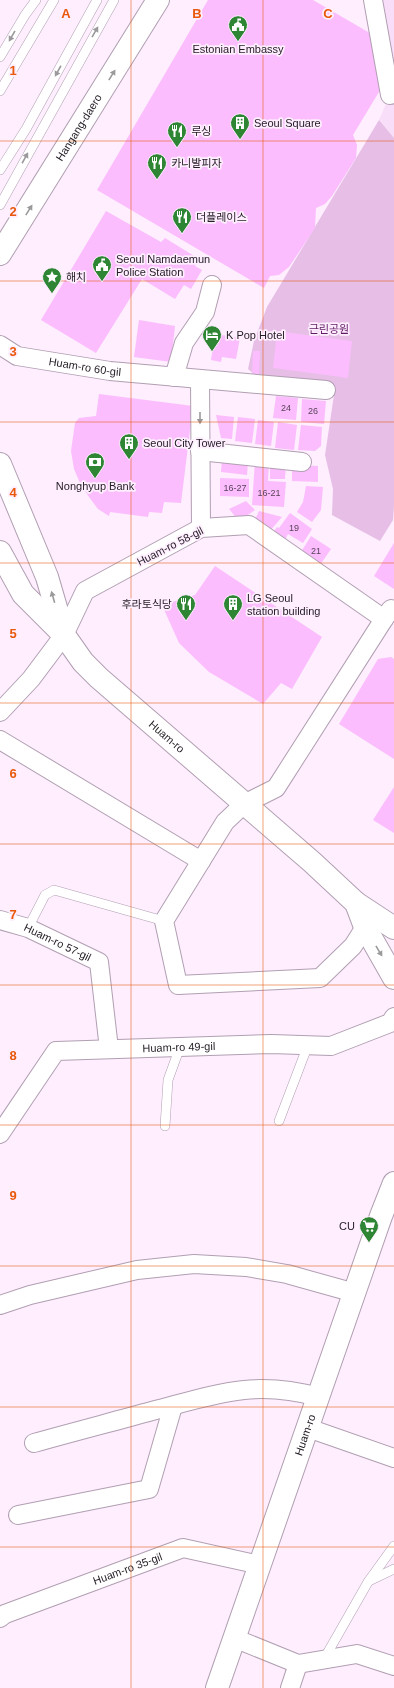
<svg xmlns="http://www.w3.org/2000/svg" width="394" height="1688" font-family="Arial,'Noto Sans KR',sans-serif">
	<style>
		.built { fill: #f8def8 }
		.green { fill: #e6bee6 }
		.building { fill: #fbbdfd }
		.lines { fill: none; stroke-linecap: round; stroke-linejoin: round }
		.lane-casing { stroke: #b19fb2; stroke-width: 10 }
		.street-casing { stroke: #b19fb2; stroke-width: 20 }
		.secondary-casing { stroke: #b19fb2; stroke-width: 24 }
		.primary-casing { stroke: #b19fb2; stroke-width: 24 }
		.lane { stroke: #fff; stroke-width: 9 }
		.street { stroke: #fff; stroke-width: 18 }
		.secondary { stroke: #fff; stroke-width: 22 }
		.primary { stroke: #fff; stroke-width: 22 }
		.oneway { fill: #9c999c }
		.grid { fill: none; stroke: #e8590c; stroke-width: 1; stroke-opacity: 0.55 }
		.labels { text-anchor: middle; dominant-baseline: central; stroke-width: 3.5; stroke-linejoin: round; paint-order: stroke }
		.number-label { font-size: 9px; fill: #59445a }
		.poi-label { font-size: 11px; fill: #231c24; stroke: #feeefe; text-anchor: start }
		.street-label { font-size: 11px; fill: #231c24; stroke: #feeefe }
		.park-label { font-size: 11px; fill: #621b66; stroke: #feeefe }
		.grid-label { font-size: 13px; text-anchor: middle; font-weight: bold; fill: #e8590c; stroke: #feeefe; stroke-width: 3.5; stroke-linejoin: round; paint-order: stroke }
	</style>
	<rect width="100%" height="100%" fill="#feeefe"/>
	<polygon class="built" points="373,0 394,0 394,138 379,120 390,95"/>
	<polygon class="green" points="379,120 394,138 394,506 393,520 380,541 332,515 333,489 325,455 334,395 272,389 248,369 254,341 267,307"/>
	<g class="building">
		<polygon points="208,0 313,0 375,36 385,82 353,135 357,145 356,158 332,196 325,204 316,208 315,228 289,267 279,275 270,276 264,288 97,190"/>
		<polygon points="106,211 161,242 165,238 199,259 195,266 202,270 191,289 184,285 175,299 142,279 96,353 41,320"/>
		<polygon points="139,320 175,326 171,362 134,357"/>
		<polygon points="277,331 352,341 348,378 273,368"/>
		<polygon points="215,334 240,338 236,359 222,357 221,362 211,360"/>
		<polygon points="253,351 260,351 259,375 252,375"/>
		<polygon points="99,394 193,406 181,503 164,502 162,513 149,512 148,517 110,512 109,516 98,509 89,497 80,483 74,469 71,451 75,423 79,418 96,416"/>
		<polygon points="276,396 298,398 296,420 273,418"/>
		<polygon points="302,399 326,401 324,424 301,422"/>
		<polygon points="216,415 234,417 232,439 221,438"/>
		<polygon points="238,417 255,419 252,443 235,441"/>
		<polygon points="258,420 274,422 271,446 255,444"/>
		<polygon points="278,422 297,425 294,450 275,448"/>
		<polygon points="301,425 322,427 321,446 315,451 298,450"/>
		<polygon points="222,458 248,461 247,475 221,472"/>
		<polygon points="255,461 269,463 268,481 286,482 284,507 252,505"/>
		<polygon points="270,463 286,463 285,479 270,479"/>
		<polygon points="292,465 318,466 318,482 292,481"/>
		<polygon points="220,478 249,479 249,497 220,496"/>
		<polygon points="306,486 323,487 321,510 312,522 297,512 303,502"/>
		<polygon points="246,501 255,510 239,521 229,509"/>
		<polygon points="259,511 282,517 269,532 254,522"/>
		<polygon points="290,513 312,529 303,543 288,534 284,542 272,534 277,527 279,528"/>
		<polygon points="311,536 331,549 320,565 301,552"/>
		<polygon points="394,543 394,589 374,576"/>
		<polygon points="215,566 322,637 292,689 281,683 263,704 209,672 179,643 162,605 195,595"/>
		<polygon points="391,657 394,659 394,759 339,724 378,659"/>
		<polygon points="394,787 394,833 373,820"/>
	</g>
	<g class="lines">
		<g class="lane-casing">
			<g id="lane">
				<polyline points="0,57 25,15 36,0"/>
				<polyline points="0,91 54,0"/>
				<polyline points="0,170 26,129 97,0"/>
				<polyline points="0,205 114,0"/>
				<polyline points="28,928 45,895 54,890 164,921"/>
				<polyline points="279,1121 308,1045"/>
				<polyline points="165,1126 168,1080 180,1047"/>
				<polyline points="369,1581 394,1569"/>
				<polyline points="324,1659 368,1582 394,1546"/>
			</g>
		</g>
		<g class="street-casing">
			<g id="street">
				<polyline points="373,0 390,95"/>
				<path id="s1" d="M0,345L17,356L110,371L326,390"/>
				<polyline points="174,377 184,343 205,312 212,285"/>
				<polyline points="200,379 201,528"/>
				<polyline points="200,451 302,462"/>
				<polyline points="0,712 31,679 64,635 85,591 201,528 249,525 384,619 391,609 394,611"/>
				<polyline points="0,740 201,861"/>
				<path id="s2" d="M0,920L28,928L99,962L109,1049"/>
				<polyline points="365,927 353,946 320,978 178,985 164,921 225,822 244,804 276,788 384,619"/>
				<path id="s3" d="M0,1134L56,1051L271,1044L331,1046L390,1023L394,1017"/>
				<polyline points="0,1305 30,1295 137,1270 194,1264 246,1267 287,1274 355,1293"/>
				<polyline points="308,1428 394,1458"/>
				<path d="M34,1443C73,1432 112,1422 152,1411C214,1395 253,1379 318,1397"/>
				<polyline points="18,1515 149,1489 173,1406"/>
				<path id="s4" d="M0,1618L5,1614L183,1548L260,1565"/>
				<polyline points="234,1638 298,1664 357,1654 394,1666"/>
				<polyline points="290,1688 298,1664"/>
			</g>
		</g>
		<g class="secondary-casing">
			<g id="secondary">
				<path id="s5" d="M0,552L23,594L64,635L83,662L99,678L312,862L356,903L365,927L394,978"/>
				<polyline points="356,903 394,928"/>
				<path id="s6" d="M217,1688L381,1216L394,1183"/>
			</g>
		</g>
		<g class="primary-casing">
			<g id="primary">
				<path id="s7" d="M0,254L158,0"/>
				<polyline points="0,464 47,577 64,635"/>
			</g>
		</g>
		<use href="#lane" class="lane"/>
		<use href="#street" class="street"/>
		<use href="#secondary" class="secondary"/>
		<use href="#primary" class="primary"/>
	</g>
	<defs><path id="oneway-solid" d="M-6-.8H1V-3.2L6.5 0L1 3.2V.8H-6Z"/></defs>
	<g class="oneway">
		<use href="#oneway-solid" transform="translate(95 32) rotate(-60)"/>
		<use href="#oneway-solid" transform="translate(12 36) rotate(120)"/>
		<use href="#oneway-solid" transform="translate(58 71) rotate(119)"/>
		<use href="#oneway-solid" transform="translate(112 75) rotate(-58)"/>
		<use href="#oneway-solid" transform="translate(25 158) rotate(-61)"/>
		<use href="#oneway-solid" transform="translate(29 210) rotate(-58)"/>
		<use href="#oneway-solid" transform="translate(200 418) rotate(90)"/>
		<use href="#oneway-solid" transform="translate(53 597) rotate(-106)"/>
		<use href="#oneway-solid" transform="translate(379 951) rotate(59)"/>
	</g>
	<path class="grid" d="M131,0V1688M263,0V1688M0,141H394M0,281H394M0,422H394M0,563H394M0,703H394M0,844H394M0,985H394M0,1125H394M0,1266H394M0,1407H394M0,1547H394"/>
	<defs>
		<g id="civic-pin" transform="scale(1)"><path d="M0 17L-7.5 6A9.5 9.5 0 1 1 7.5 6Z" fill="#2e8635" stroke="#feeefe"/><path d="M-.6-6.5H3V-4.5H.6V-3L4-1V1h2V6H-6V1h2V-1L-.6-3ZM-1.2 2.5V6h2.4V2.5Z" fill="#fff"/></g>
		<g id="building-pin" transform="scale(1)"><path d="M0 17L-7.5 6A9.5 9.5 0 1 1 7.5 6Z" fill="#2e8635" stroke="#feeefe"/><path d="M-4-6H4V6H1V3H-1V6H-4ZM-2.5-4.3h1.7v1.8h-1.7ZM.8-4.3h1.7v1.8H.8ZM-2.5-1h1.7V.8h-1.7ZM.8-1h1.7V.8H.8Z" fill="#fff"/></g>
		<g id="restaurant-pin" transform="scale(1)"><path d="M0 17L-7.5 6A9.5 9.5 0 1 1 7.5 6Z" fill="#2e8635" stroke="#feeefe"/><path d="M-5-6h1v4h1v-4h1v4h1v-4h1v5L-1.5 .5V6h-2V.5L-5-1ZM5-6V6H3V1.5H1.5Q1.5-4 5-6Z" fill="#fff"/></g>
		<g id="sight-pin" transform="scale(1)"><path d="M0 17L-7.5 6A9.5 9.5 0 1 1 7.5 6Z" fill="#2e8635" stroke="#feeefe"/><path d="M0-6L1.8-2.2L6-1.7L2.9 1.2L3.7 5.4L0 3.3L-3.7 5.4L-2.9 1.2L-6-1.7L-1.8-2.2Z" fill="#fff"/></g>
		<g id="hotel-pin" transform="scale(1)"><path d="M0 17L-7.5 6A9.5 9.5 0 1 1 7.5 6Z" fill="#2e8635" stroke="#feeefe"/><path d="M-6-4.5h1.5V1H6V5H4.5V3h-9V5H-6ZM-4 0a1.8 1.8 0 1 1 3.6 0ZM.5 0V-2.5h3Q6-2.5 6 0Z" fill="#fff"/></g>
		<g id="bank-pin" transform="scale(1)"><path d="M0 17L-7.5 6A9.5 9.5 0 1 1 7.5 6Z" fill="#2e8635" stroke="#feeefe"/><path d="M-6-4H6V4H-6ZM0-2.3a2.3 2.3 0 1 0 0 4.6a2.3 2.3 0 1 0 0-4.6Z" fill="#fff"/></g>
		<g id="supermarket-pin" transform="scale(1)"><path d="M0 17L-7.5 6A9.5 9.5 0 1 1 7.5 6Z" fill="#2e8635" stroke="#feeefe"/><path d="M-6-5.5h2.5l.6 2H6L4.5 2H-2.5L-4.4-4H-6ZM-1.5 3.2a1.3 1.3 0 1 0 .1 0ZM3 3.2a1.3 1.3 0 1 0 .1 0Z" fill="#fff"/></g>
	</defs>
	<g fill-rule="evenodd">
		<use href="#civic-pin" x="238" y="25"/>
		<use href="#building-pin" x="240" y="123"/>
		<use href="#restaurant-pin" x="177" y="131"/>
		<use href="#restaurant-pin" x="157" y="163"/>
		<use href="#restaurant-pin" x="182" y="217"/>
		<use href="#civic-pin" x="102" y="265"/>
		<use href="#sight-pin" x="52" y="277"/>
		<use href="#hotel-pin" x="212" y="335"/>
		<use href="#building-pin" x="129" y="443"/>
		<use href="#bank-pin" x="95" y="462"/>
		<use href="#restaurant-pin" x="186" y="604"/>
		<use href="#building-pin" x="233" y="604"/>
		<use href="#supermarket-pin" x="369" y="1226"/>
	</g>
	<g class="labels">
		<g class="number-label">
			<text x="286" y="408">24</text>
			<text x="313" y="411">26</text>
			<text x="235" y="488">16-27</text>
			<text x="269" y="493">16-21</text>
			<text x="294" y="528">19</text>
			<text x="316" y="551">21</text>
		</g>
		<g class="poi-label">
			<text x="238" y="49" text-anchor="middle">Estonian Embassy</text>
			<text x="254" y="123">Seoul Square</text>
			<text x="191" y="131">루싱</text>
			<text x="171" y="163">카니발피자</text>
			<text x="196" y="217">더플레이스</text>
			<text x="116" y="259">Seoul Namdaemun<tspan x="116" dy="13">Police Station</tspan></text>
			<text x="66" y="277">해치</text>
			<text x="226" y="335">K Pop Hotel</text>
			<text x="143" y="443">Seoul City Tower</text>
			<text x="95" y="486" text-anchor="middle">Nonghyup Bank</text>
			<text x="247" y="598">LG Seoul<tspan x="247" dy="13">station building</tspan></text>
			<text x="172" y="604" text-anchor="end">후라토식당</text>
			<text x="355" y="1226" text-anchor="end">CU</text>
		</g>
		<g class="street-label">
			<text stroke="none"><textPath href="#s7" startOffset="149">Hangang-daero</textPath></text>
			<text stroke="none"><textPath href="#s1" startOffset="89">Huam-ro 60-gil</textPath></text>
			<text transform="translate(170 546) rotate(-27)">Huam-ro 58-gil</text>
			<text stroke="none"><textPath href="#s5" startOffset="251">Huam-ro</textPath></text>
			<text stroke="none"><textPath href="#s2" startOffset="62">Huam-ro 57-gil</textPath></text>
			<text stroke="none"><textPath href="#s3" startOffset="223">Huam-ro 49-gil</textPath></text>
			<text stroke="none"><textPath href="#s6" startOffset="268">Huam-ro</textPath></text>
			<text stroke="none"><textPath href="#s4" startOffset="137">Huam-ro 35-gil</textPath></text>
		</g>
		<g class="park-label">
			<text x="329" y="329">근린공원</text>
		</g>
	</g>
	<g class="grid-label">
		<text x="66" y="18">A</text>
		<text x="197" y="18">B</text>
		<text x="328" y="18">C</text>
		<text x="13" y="75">1</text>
		<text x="13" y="216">2</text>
		<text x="13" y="356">3</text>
		<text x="13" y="497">4</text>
		<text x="13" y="638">5</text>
		<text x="13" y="778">6</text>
		<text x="13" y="919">7</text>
		<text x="13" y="1060">8</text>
		<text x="13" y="1200">9</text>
	</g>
</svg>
